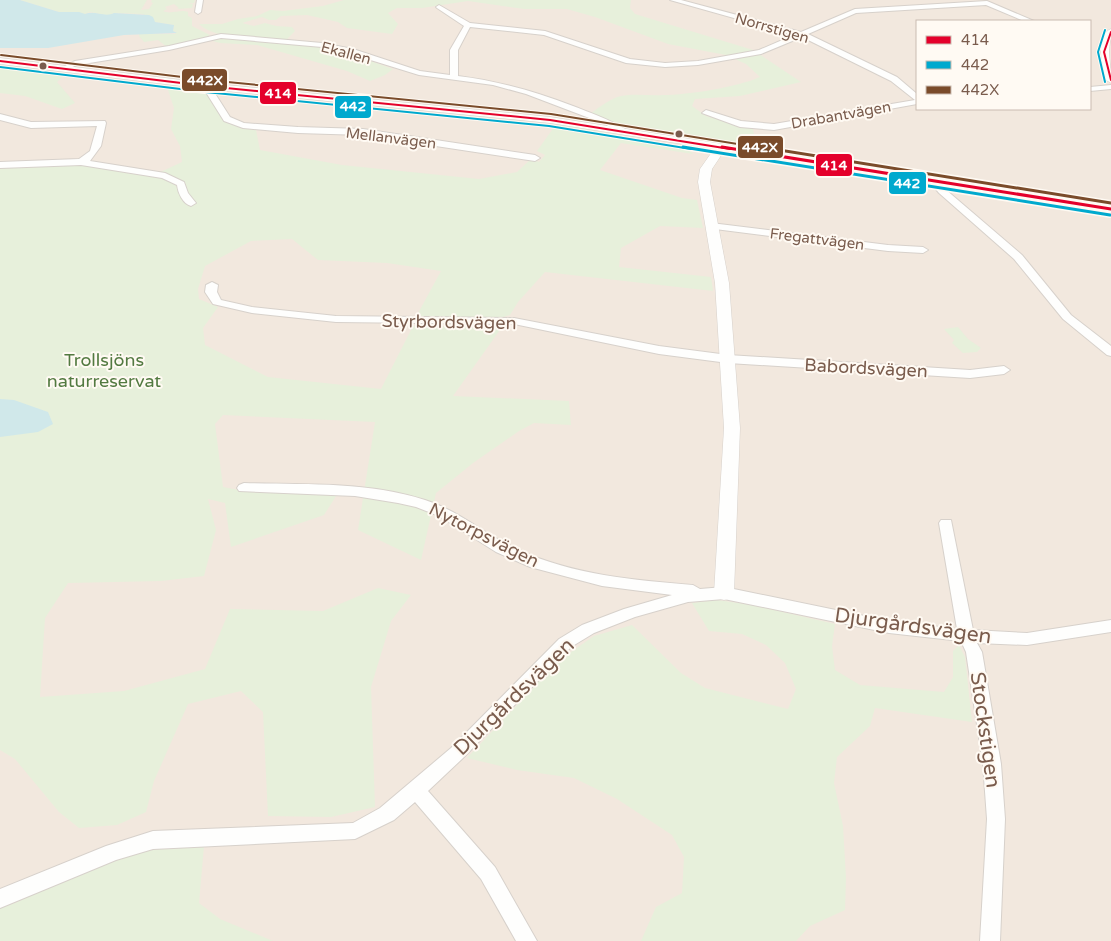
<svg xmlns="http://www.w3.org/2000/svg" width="1111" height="941" font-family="'Varela Round',sans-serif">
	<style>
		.residential { fill: #f2e8de; fill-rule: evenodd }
		.green { fill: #e7f0db }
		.water { fill: #d0e8ea }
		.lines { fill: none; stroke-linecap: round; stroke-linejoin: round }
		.minor-casing { stroke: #d7d1cb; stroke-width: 2 }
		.tertiary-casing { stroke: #d7d1cb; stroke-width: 1 }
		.minor { fill: #fefefd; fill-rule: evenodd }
		.tertiary { fill: #fefefd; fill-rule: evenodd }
		.bus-1-far1-casing { stroke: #fffaf3; stroke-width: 4 }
		.bus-1-casing { stroke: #fffaf3; stroke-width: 6 }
		.bus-2-far1-casing { stroke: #fffaf3; stroke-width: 4 }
		.bus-2-casing { stroke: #fffaf3; stroke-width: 6 }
		.bus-3-far1-casing { stroke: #fffaf3; stroke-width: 4 }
		.bus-3-casing { stroke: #fffaf3; stroke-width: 6 }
		.bus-1-far1 { stroke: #e4002b; stroke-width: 2 }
		.bus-1 { stroke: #e4002b; stroke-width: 3 }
		.bus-2-far1 { stroke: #00a9ce; stroke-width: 2 }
		.bus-2 { stroke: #00a9ce; stroke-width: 3 }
		.bus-3-far1 { stroke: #7a4b2a; stroke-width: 2 }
		.bus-3 { stroke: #7a4b2a; stroke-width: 3 }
		.bus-dot { fill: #7a5c4d; stroke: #fffaf3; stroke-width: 2 }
		.labels { text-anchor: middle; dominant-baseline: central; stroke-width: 4; stroke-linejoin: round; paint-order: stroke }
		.far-street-label { font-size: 15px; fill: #7a5c4d; stroke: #fffaf3 }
		.street-label { font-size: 18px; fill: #7a5c4d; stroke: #fffaf3 }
		.park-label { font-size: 18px; fill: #537a41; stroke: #fffaf3 }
		.near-street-label { font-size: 21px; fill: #7a5c4d; stroke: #fffaf3 }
		.line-badge { stroke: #fffaf3; stroke-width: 2 }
		.badge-label { font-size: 14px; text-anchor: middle; font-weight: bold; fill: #fff }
	</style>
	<rect width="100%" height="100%" fill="#f9f5f0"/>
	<path class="residential" d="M0,0H1111V941H0ZM917,21H1090V109H917Z"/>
	<g class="green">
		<path d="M20,0H147L141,10L149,9L153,3L151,2L152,0H195L194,3L188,4H193L192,8L177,9L179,8L174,4L165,7L167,9L163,11C171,15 180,9 188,12V16L192,18V26L210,35L205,38L167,47L158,40L144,42L139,36V34H175L176,32L173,31L174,25L155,22L143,14L114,13L109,16L90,12L85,14L59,12Z"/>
		<path d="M344,0H631L630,8L635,14L753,50L801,82L740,96L695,99L692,106L706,116L753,129L755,140L751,147L687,134L652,132L624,127L591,113C600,107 611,98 621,96C635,93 649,96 663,95C688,95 738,87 760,77L746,64L726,55L668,44L595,17L567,9H524L468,1L422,8H397L388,13L398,24L392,34L347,28L338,22L307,15L281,16L276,20H269L262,17L242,23L254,26L265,23L276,26L292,27L295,31L286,40H282C260,38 215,40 199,24H222L238,19L257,16L270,10L283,11L323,6Z"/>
		<polygon points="217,38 318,46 351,54 393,69 385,75 370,81 347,71 257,45 220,43 209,40"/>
		<polygon points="0,66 66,73 57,82 75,103 62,109 25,96 0,93"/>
		<polygon points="166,84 203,87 224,120 256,130 260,150 342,165 479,179 517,172 531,159 539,162 545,155 537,151 557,123 686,148 693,154 621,143 600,170 682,198 697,200 703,228 660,226 621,248 619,267 711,277 713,291 545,272 518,302 510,315 503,317 416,317 441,271 387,263 318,260 292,239 251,241 205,266 198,289 199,299 218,307 203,328 205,345 268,377 381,389 413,326 502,327 453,396 569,401 571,425 534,423 519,431 473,463 436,493 421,560 358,530 375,422 223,415 215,424 223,487 244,491 338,493 324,515 231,547 225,503 208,499 216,530 204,576 161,581 68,583 45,618 40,697 124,691 205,669 230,609 323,611 378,588 411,595 391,621 371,687 375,807 331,817 268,816 263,712 241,691 188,704 154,781 146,812 117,825 79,828 59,812 15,759 0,750 0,166 79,165 152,176 182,162 180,146 171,129 174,108"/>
		<polygon points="958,327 968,339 981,348 977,352 963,353 952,343 954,340 944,329"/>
		<polygon points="717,600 752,605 835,624 832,646 835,670 860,685 944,692 953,677 953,651 959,645 965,657 972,722 875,708 870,726 837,757 834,783 843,826 846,878 845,910 810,926 796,941 641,941 656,907 682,893 684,857 672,835 617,799 574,778 517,770 467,758 535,686 545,670 594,636 632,625 681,673 705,688 788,709 796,689 785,663 766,645 742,634 709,631 692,603"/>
		<polygon points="204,846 199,903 220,919 273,941 0,941 0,908 15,903 107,861 145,850"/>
	</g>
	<g class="water">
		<path d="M0,0H20L59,12H79L85,14C95,10 105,18 114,13L149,15L153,17L155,22L174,25L173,31L177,33L124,35L48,48H0Z"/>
		<polygon points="0,399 14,400 48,412 53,424 38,432 0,437"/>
	</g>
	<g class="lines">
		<g class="minor-casing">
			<g id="minor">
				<polygon points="197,0 203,0 201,12 198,14 195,12"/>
				<path d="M670,0H681L801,32L855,9L987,1L1034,21H1024L986,5L856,13L808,34L897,77L917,94V104L774,130L740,127L702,113L706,110L741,121L774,124L915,100L891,81L802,37L761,54L698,65L665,67L626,63L544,35L470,27L458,50V76C498,81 535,91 573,106C591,113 609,119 625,129V133L622,134L605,124L526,94L493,85L419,75L348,53L322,47L221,38L169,50L77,65L63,71L59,69L75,61L169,46L221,34L322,43L353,49L420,71L450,75V50L464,26L437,8L436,7L439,5L470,23L545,31L630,59L665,63L698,61L759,50L794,35Z"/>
				<polygon points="203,84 209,84 230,117 244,123 298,127 363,129 535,155 540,158 535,161 363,135 298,133 243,128 224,121 202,86"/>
				<polygon points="1111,85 1111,89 1090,91 1090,87"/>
				<path d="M0,114L31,122L105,121L106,123L101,146L90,161L165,173L184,182L188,193L196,203L191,206C183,204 178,193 177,185L162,178L81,165L0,168V162L79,159L90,151L97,126L31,128L0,120Z"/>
				<polygon points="934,178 937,179 945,189 1022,255 1071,315 1111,346 1111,356 1107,355 1063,319 1014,259 939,193 929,181"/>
				<polygon points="711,223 888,245 923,247 928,250 923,253 888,251 707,228 706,226"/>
				<polygon points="212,282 218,285 217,292 221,300 252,307 336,316 514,318 659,346 728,355 970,370 1004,366 1010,370 1004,374 970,378 728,363 659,354 514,324 336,322 252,313 213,304 205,292 206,285"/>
				<path d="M244,483C304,485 367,481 425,500C460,511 486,536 519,550C573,575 634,580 693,585L700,589L724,587L889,621L957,629L939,523L941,520H951L973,630L1027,633L1111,620V632L1027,645L977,643L982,652L1001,764L1005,819L1000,941H980L987,819L983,764L966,652L961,641L889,633L724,599L688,602L635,617L594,633L571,647L463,758L428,791L495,867L537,941H516L481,879L415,802L394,820L355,839L153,849L116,860L0,908V889L106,846L153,831L353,823L380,808L451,748L559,639L582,625L624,609L672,595L602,586L530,567L496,552L439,516L416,507L398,503L355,496L239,491L237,488L239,485Z"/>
			</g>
		</g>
		<g class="tertiary-casing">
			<g id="tertiary">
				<path d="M1111,29C1111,37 1109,47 1109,54C1110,64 1111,73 1111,83L1106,80C1103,67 1094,36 1111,29Z"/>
				<polygon points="0,58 206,83 550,117 1111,205 1111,213 724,151 712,169 710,182 729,283 740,428 734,593 731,598 724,600 717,598 714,593 724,428 715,283 698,182 700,169 714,149 550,123 206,89 0,64"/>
			</g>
		</g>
		<use href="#minor" class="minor"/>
		<use href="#tertiary" class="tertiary"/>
		<g class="bus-1-far1-casing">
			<g id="bus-1-far1">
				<polyline points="1111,32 1104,52 1111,80"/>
				<polyline points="0,61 206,86 550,120 730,149"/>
			</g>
		</g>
		<g class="bus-1-casing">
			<polyline id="bus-1" points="722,147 1111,209"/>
		</g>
		<g class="bus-2-far1-casing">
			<g id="bus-2-far1">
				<polyline points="1105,30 1098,52 1105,82"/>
				<polyline points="0,67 205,92 549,126 691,149"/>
			</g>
		</g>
		<g class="bus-2-casing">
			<polyline id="bus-2" points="683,147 1110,215"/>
		</g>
		<g class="bus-3-far1-casing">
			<polyline id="bus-3-far1" points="1,55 207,80 551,114 768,149"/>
		</g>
		<g class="bus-3-casing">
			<polyline id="bus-3" points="760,147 1111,203"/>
		</g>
		<use href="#bus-1-far1" class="bus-1-far1"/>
		<use href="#bus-1" class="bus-1"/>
		<use href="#bus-2-far1" class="bus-2-far1"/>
		<use href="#bus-2" class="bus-2"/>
		<use href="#bus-3-far1" class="bus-3-far1"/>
		<use href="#bus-3" class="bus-3"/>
	</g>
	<g class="bus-dot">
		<circle cx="43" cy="66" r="4.5"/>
		<circle cx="679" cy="134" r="4.5"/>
	</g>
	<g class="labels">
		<g class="far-street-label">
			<text transform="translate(772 28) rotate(16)">Norrstigen</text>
			<text transform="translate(346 53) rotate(15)">Ekallen</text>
			<text transform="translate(841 115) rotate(-10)">Drabantvägen</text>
			<text transform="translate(391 138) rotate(7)">Mellanvägen</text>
			<text transform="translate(817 239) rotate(7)">Fregattvägen</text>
		</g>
		<g class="street-label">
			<text transform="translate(449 322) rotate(1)">Styrbordsvägen</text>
			<text transform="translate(866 368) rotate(3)">Babordsvägen</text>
			<text transform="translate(484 535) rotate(27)">Nytorpsvägen</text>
		</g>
		<g class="park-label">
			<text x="104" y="360">Trollsjöns<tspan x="104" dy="21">naturreservat</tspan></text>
		</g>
		<g class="near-street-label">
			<text transform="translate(913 626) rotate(8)">Djurgårdsvägen</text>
			<text transform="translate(514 697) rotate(-44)">Djurgårdsvägen</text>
			<text transform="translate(985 730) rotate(82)">Stockstigen</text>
		</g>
	</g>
	<g class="line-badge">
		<rect x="181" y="68" width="47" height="24" rx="5" fill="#7a4b2a"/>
		<rect x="259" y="81" width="38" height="24" rx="5" fill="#e4002b"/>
		<rect x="334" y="95" width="38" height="24" rx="5" fill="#00a9ce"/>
		<rect x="737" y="135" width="47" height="24" rx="5" fill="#7a4b2a"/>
		<rect x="815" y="153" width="38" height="24" rx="5" fill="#e4002b"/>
		<rect x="888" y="171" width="39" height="24" rx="5" fill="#00a9ce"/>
	</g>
	<g class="badge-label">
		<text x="205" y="85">442X</text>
		<text x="278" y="98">414</text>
		<text x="353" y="111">442</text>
		<text x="760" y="152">442X</text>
		<text x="834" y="170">414</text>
		<text x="907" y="188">442</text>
	</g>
	<rect x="916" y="20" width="175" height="90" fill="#fffaf3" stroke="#cabbb1"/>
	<rect x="926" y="36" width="25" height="8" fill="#e4002b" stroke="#cabbb1"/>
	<text x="961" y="45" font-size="15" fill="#7a5c4d">414</text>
	<rect x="926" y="61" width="25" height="8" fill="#00a9ce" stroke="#cabbb1"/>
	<text x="961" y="70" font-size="15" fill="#7a5c4d">442</text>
	<rect x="926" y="86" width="25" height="8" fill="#7a4b2a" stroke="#cabbb1"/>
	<text x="961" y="95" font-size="15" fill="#7a5c4d">442X</text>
</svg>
